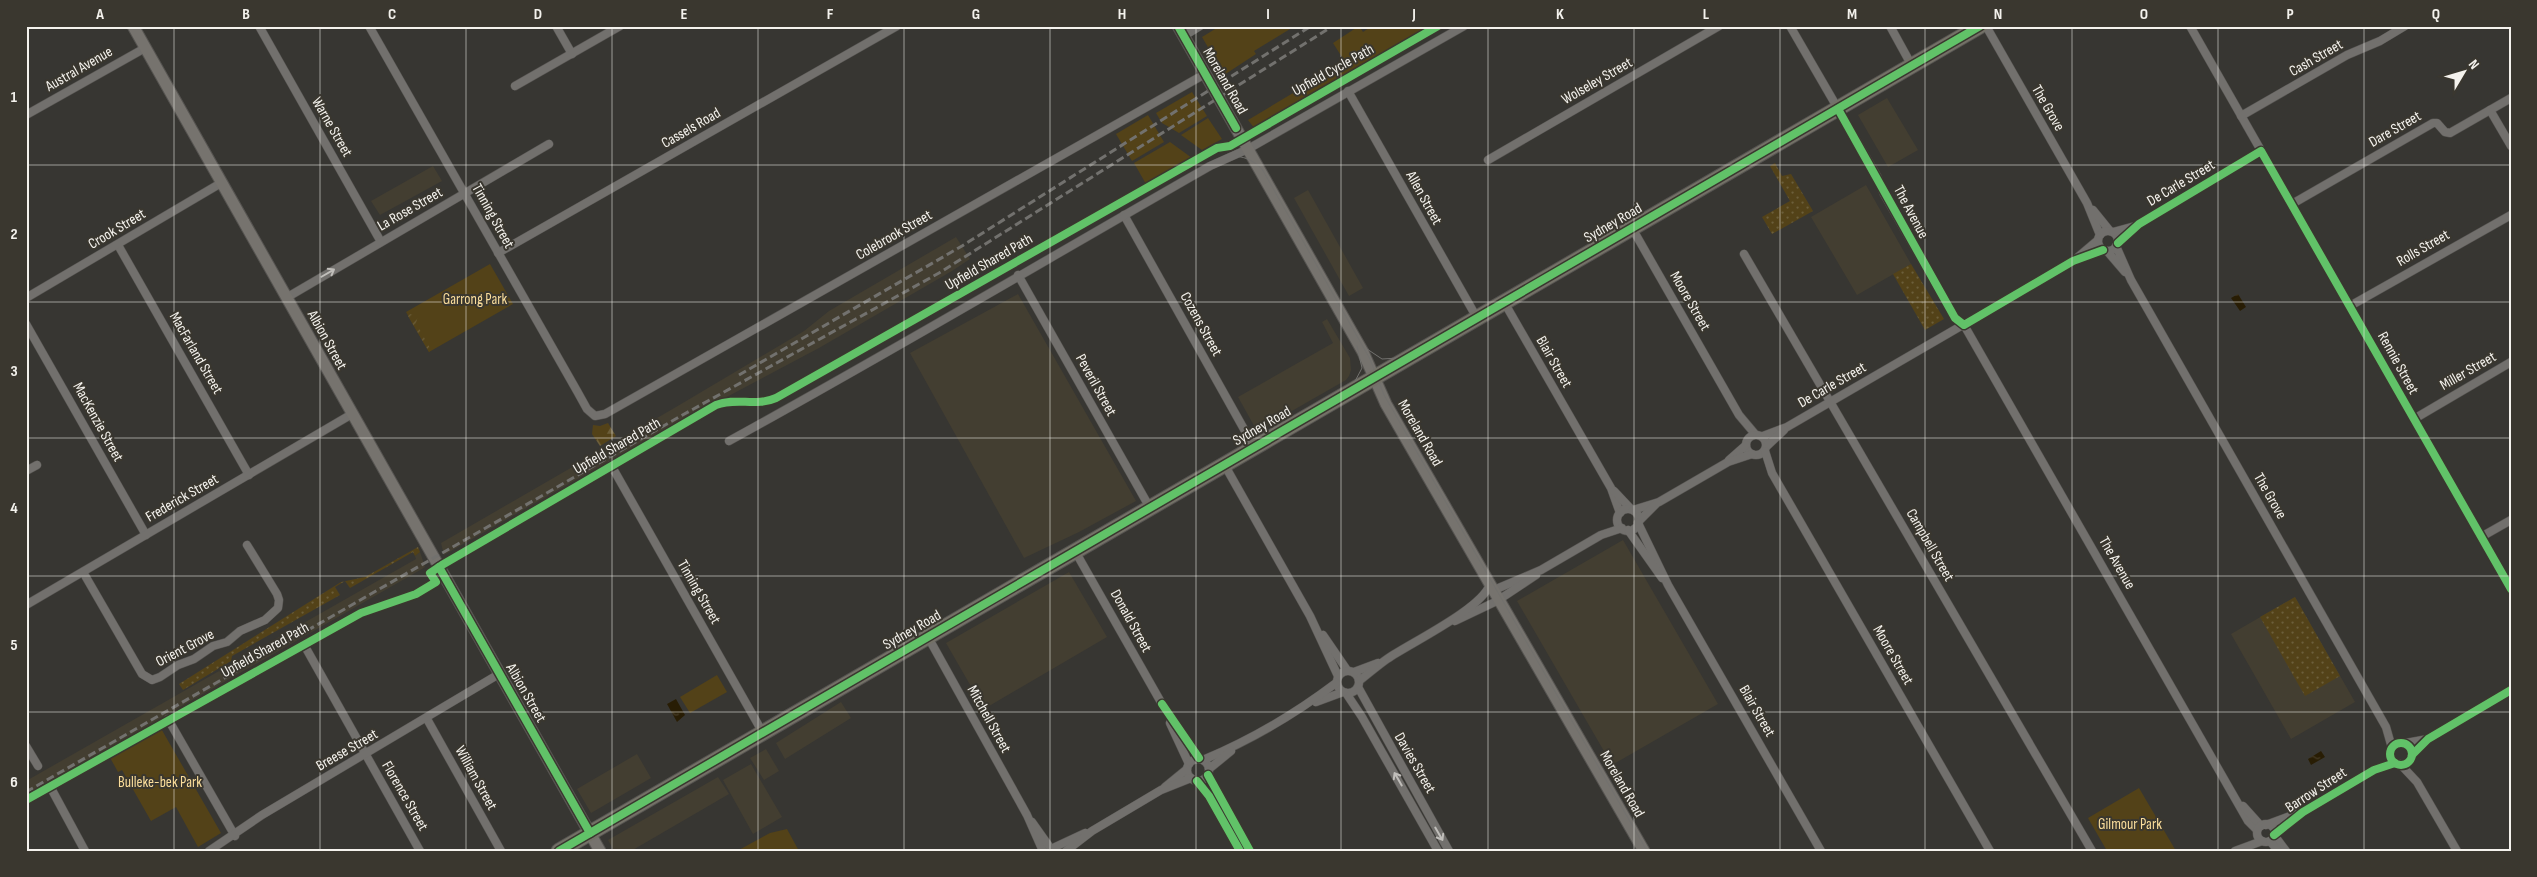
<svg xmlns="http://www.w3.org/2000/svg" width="2537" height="877" font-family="'Sofia Sans Condensed',sans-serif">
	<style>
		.built { fill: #433e31 }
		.grass { fill: url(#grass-dots) }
		.forest { fill: url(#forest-firs) }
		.park { fill: #534218 }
		.garden { fill: url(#garden-furrows) }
		.water { fill: url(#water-ripples) }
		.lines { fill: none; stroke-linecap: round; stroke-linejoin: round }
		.street-casing { stroke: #565451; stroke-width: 9 }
		.secondary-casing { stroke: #565451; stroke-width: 13 }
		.highway-casing { stroke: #565451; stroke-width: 17 }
		.street { stroke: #72706d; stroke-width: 8 }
		.secondary { stroke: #76736e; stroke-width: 11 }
		.highway { stroke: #747167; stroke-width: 15 }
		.tram { stroke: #72716e; stroke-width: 1 }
		.rail { stroke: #72716e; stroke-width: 3; stroke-dasharray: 8 4; stroke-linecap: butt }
		.cycleway-casing { stroke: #3a372f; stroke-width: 11 }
		.cycleway { stroke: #61c268; stroke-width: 8 }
		.oneway { stroke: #c0beba }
		.grid { fill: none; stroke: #f4f2ed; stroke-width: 1; stroke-opacity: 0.55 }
		.labels { text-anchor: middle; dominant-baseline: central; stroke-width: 4; stroke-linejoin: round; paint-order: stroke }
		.street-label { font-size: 15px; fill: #f4f2ed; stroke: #3a372f }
		.park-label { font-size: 15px; fill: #fadd9b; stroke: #3a372f }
		.neatline { fill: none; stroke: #f4f2ed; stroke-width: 2 }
		.grid-label { font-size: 16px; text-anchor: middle; font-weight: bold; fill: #f4f2ed }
	</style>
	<defs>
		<pattern id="grass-dots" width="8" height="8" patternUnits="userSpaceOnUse" patternTransform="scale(1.25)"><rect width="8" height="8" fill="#534218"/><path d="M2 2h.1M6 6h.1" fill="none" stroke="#6c5e3a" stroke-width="1.8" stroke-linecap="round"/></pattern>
		<pattern id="forest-firs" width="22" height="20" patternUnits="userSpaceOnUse" patternTransform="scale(1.25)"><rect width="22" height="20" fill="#534218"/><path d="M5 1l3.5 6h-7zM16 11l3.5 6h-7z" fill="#6c5e3a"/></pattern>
		<pattern id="garden-furrows" width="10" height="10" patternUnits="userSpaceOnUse" patternTransform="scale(1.25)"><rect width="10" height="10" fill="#534218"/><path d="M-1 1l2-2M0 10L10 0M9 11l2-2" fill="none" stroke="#6c5e3a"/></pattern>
		<pattern id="water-ripples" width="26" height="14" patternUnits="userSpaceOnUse" patternTransform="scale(1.25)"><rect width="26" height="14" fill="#281d04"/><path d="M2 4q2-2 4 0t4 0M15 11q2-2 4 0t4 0" fill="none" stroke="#483e29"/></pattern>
	</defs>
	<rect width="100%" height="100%" fill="#373632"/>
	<g class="built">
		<polygon points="1887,98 1918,150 1888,167 1858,115"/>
		<polygon points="433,166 442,181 380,215 371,201"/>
		<polygon points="1866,185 1911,264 1857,295 1811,217"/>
		<polygon points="1308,190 1363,288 1349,296 1294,198"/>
		<polygon points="956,237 970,259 952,271 819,348 653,436 444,555 441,543 676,407 804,331 829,311"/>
		<polygon points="1018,294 1136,501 1079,532 1024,558 910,353"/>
		<polygon points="1327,319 1350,358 1351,370 1349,376 1346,380 1257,431 1238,397 1333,343 1322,322"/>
		<polygon points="1623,540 1718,704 1612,765 1517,601"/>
		<polygon points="420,552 425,567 422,569 26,795 26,781 416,559 415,556"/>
		<polygon points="1069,572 1107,637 984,709 946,643"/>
		<polygon points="2295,597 2355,702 2291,739 2231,634"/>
		<polygon points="841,702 851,718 785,759 776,743"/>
		<polygon points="766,749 779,771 764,780 750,758"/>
		<polygon points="637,754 651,778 591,813 577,789"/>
		<polygon points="751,764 782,817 753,834 723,780"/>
		<polygon points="718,777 729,794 631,851 614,851 608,840"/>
	</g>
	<g class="grass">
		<polygon points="1775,163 1782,176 1791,174 1813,211 1772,234 1762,217 1790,201 1770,166"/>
		<polygon points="1911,264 1944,319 1925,330 1893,274"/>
		<polygon points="418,547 420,552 415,556 413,552 350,588 345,581 335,587 340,595 232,656 231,661 183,690 179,684 341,582 365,577"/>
		<polygon points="2295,597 2340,676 2305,696 2260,617"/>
	</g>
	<polygon class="forest" points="608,423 616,436 600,446 592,434 593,425 600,426"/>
	<g class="park">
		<polygon points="1220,26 1295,26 1254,51 1256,54 1224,75 1202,37"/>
		<polygon points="1359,26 1363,32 1372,26 1440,26 1328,91 1255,129 1248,120 1345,62 1333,43"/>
		<polygon points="1192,92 1207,116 1179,133 1162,123 1156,113"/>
		<polygon points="1148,115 1164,142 1132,161 1116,134"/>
		<polygon points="1208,118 1222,139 1202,150 1181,135"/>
		<polygon points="1170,142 1192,158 1146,184 1134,163"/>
		<polygon points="490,264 513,304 429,352 406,312"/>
		<polygon points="717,675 727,692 690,713 680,697"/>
		<polygon points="159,725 221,833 198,847 176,807 151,821 122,770 118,772 108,754"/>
		<polygon points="2139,788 2176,851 2107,851 2088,818"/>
		<polygon points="787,829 799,851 737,851 770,833"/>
	</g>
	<polygon class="garden" points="410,314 418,316 416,323 431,350 429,352 408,316"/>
	<g class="water">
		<polygon points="2238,294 2246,307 2240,311 2231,298"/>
		<polygon points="676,699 685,715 677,722 667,704"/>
		<polygon points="2321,751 2325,757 2311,765 2308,759"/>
	</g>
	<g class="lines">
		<g class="street-casing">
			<g id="street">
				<polyline points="259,26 381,242"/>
				<polyline points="369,26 577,391 587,409 595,416 605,414 1205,74"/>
				<polyline points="556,26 572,54"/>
				<polyline points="1790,26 1877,176 1884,194 1955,318"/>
				<polyline points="1890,26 1912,66"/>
				<polyline points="1986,26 2087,203 2100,235"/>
				<polyline points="2190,26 2511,589"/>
				<polyline points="1184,36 1200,26"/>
				<polyline points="515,86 620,26"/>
				<polyline points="1348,91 1477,318"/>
				<polyline points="2490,110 2511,146"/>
				<polyline points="26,115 145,48"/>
				<polyline points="2241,116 2347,55 2380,41 2405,26"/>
				<polyline points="1488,160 1719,26"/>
				<polyline points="2292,204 2433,123 2437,123 2445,132 2450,133 2511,98"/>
				<polyline points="2093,210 2110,231"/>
				<polyline points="1124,215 1254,447"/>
				<polyline points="1632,228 1739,415 1755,434"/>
				<circle cx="2108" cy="241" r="10"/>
				<polyline points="2113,232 2135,226"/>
				<polyline points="2118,243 2139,224 2261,151"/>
				<polyline points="118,245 249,475"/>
				<polyline points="2116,246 2131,280 2386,727 2392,748"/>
				<polyline points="2107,251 2125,272"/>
				<polyline points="498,253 897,26"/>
				<polyline points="1744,254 2092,851"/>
				<polyline points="2078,257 2098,240"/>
				<polyline points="1018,275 1150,508"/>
				<polyline points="26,298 221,183"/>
				<polyline points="286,298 549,144"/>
				<polyline points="1504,302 1611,488 1620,513"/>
				<polyline points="2350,306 2511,215"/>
				<polyline points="26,324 146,535"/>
				<polyline points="1964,325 2248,821 2257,830"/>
				<polyline points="2414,419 2511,362"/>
				<circle cx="1756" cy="445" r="10"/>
				<polyline points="1763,436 1787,427 2073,261 2103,250"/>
				<path d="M729,441C891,352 1049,258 1210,166L1248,149L1464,26"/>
				<polyline points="1767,446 1784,430"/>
				<polyline points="1765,451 1772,473 1990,851"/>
				<polyline points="1729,460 1746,445"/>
				<polyline points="1224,464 1310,616 1338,676"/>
				<polyline points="611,465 763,733"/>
				<polyline points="26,471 37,465"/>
				<polyline points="1614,491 1631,509"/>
				<circle cx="1628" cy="520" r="11"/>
				<polyline points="1633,510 1659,502 1728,462 1752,454"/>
				<polyline points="1638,522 1657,503"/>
				<polyline points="1638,523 1668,585 1821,851"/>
				<polyline points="1628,530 1662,578"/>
				<polyline points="2481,537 2511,520"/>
				<polyline points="1075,551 1162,704 1199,758"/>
				<polyline points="83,572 142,674 152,680 160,677 178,665 194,659 213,646 227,642 240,631 265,620 278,608 279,600 277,594 247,545"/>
				<polyline points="1494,590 1541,570 1601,535 1622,528"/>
				<polyline points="26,605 352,414"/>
				<polyline points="1455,621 1497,601 1536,575"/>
				<polyline points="1323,635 1347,670"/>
				<polyline points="928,637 1027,815 1042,849"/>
				<polyline points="307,650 420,851"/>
				<circle cx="1348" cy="682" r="11"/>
				<polyline points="1354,672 1378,663"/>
				<path d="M1359,681C1368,674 1377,666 1387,659C1410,643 1482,609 1490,584"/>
				<polyline points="1358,687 1449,851"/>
				<polyline points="1346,693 1362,717 1438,851"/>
				<polyline points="1316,702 1343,692"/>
				<polyline points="168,719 235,836"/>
				<polyline points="427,719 501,851"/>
				<polyline points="1170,723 1189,764"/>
				<polyline points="2406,743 2428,739"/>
				<circle cx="2401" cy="754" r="11"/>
				<polyline points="26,746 38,766"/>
				<polyline points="2412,755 2428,739 2511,690"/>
				<circle cx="1198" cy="770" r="11"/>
				<path d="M1203,760C1251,740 1295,714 1336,683"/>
				<polyline points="2400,764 2417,782 2457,851"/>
				<polyline points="1209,769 1231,751"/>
				<polyline points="1208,775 1250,851"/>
				<polyline points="1197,781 1209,796 1240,851"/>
				<polyline points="1165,787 1187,769"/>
				<polyline points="52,790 85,851"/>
				<polyline points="2243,806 2261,826"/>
				<polyline points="1032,822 1049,846"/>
				<circle cx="2266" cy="833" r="9"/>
				<polyline points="2266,825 2298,813"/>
				<polyline points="2274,835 2303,812 2374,770 2395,763"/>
				<polyline points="2274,835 2286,851"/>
				<polyline points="2270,841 2278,851"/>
				<polyline points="1055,847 1085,833"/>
				<polyline points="209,851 262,815 499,674"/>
				<polyline points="1066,851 1092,831 1161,790 1191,778"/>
				<polyline points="2235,851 2262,841"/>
			</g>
		</g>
		<g class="secondary-casing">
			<g id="secondary">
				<polyline points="133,26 600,851"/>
				<polyline points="1178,26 1363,352 1386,404 1644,851"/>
			</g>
		</g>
		<g class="highway-casing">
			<polyline id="highway" points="559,851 1980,26"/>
		</g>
		<use href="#street" class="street"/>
		<use href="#secondary" class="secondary"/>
		<use href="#highway" class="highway"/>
		<g class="tram">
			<path d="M1034,264L1217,160C1234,153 1249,156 1262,169L1370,359L1384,395L1647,851"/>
			<polyline points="1367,349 1382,359 1398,358"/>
			<polyline points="1353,385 1362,368 1357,346"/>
			<polyline points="554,851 1975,26"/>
		</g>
		<g class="rail">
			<polyline points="739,375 962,246 1311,26"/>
			<polyline points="26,792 679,417 939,273 1333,26"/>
		</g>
		<g class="cycleway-casing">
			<g id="cycleway">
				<polyline points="1178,26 1236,128"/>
				<polyline points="1838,109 1955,318 1964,325 2073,261 2103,250"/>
				<polyline points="2118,243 2139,224 2261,151 2511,589"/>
				<polyline points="439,567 590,833"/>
				<polyline points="1162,704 1199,758"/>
				<circle cx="2401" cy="754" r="11"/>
				<polyline points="2412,755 2428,739 2511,690"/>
				<polyline points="1208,775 1250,851"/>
				<polyline points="1197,781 1209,796 1240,851"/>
				<path d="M26,800L361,613L416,594L436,582L430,573L442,565L716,405C736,397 756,407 776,398L1217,148L1230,146L1438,26"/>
				<polyline points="2274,835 2303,812 2374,770 2395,763"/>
				<polyline points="559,851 1980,26"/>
			</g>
		</g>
		<use href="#cycleway" class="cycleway"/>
	</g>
	<defs><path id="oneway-shaft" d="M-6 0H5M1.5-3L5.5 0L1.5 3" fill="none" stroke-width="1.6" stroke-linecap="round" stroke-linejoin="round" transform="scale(1.25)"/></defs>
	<g class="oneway">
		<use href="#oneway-shaft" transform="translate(328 273) rotate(-30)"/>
		<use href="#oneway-shaft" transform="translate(1398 779) rotate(-120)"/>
		<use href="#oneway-shaft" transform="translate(1439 834) rotate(60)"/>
	</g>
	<path class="grid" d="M174,26V851M320,26V851M466,26V851M612,26V851M758,26V851M904,26V851M1050,26V851M1196,26V851M1341,26V851M1488,26V851M1634,26V851M1780,26V851M1925,26V851M2072,26V851M2218,26V851M2364,26V851M26,165H2511M26,302H2511M26,438H2511M26,576H2511M26,712H2511"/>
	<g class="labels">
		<g class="street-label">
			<text transform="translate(2316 58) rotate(-30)">Cash Street</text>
			<text transform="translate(79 69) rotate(-30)">Austral Avenue</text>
			<text transform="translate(1333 70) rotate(-29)">Upfield Cycle Path</text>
			<text transform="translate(1225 81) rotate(60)">Moreland Road</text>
			<text transform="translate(1597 81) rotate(-30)">Wolseley Street</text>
			<text transform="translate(2048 108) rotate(60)">The Grove</text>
			<text transform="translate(332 127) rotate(60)">Warne Street</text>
			<text transform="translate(691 128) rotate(-30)">Cassels Road</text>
			<text transform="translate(2395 129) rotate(-30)">Dare Street</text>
			<text transform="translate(2181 183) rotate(-31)">De Carle Street</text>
			<text transform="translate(1424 198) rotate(61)">Allen Street</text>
			<text transform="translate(410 209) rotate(-30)">La Rose Street</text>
			<text transform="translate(1911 212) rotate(62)">The Avenue</text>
			<text transform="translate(493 216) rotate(61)">Tinning Street</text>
			<text transform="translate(1613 223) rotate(-30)">Sydney Road</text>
			<text transform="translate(117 229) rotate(-31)">Crook Street</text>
			<text transform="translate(894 235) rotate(-30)">Colebrook Street</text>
			<text transform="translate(2423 248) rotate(-30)">Rolls Street</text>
			<text transform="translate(989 262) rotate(-30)">Upfield Shared Path</text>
			<text transform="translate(1690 301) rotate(60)">Moore Street</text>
			<text transform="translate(1201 324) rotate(61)">Cozens Street</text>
			<text transform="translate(327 340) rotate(61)">Albion Street</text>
			<text transform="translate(196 353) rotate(60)">MacFarland Street</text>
			<text transform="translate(1554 362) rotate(60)">Blair Street</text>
			<text transform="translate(2398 363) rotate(61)">Rennie Street</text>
			<text transform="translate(2468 371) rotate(-30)">Miller Street</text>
			<text transform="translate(1096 385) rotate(61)">Peveril Street</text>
			<text transform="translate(1832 385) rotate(-30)">De Carle Street</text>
			<text transform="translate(98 422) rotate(61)">MacKenzie Street</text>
			<text transform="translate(1262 426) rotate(-30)">Sydney Road</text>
			<text transform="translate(1420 433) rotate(60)">Moreland Road</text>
			<text transform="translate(617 446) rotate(-30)">Upfield Shared Path</text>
			<text transform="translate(2270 496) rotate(60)">The Grove</text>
			<text transform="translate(182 498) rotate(-30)">Frederick Street</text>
			<text transform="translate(1930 545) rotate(60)">Campbell Street</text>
			<text transform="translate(2117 563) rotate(60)">The Avenue</text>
			<text transform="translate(699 592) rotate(60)">Tinning Street</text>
			<text transform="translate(1131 621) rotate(61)">Donald Street</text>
			<text transform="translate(912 630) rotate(-30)">Sydney Road</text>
			<text transform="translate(185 648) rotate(-28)">Orient Grove</text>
			<text transform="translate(265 650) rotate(-29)">Upfield Shared Path</text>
			<text transform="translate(1893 655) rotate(60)">Moore Street</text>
			<text transform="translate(526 693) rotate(60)">Albion Street</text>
			<text transform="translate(1757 711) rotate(60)">Blair Street</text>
			<text transform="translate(989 719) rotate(61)">Mitchell Street</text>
			<text transform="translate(347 750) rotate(-30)">Breese Street</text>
			<text transform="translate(1415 763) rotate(60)">Davies Street</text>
			<text transform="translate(476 778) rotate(61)">William Street</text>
			<text transform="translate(1622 784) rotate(60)">Moreland Road</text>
			<text transform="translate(2316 790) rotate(-33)">Barrow Street</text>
			<text transform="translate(405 796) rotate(60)">Florence Street</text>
		</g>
		<g class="park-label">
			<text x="475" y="299">Garrong Park</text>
			<text x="160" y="782">Bulleke-bek Park</text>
			<text x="2130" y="824">Gilmour Park</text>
		</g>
	</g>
	<rect width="2537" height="877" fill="none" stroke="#3a372f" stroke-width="55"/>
	<g transform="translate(2464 72) rotate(52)" stroke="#3a372f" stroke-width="4" paint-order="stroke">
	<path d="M0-4L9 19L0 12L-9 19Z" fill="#f4f2ed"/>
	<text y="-8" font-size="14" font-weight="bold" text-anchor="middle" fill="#f4f2ed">N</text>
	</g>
	<rect x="28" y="28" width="2482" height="822" class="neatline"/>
	<g class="grid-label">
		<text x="100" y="19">A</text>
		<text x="246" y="19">B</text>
		<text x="392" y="19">C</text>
		<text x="538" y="19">D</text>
		<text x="684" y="19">E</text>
		<text x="830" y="19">F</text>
		<text x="976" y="19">G</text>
		<text x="1122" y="19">H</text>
		<text x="1268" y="19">I</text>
		<text x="1414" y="19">J</text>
		<text x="1560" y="19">K</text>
		<text x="1706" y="19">L</text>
		<text x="1852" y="19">M</text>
		<text x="1998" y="19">N</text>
		<text x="2144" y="19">O</text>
		<text x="2290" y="19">P</text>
		<text x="2436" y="19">Q</text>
		<text x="14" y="102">1</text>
		<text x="14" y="239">2</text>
		<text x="14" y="376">3</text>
		<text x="14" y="513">4</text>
		<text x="14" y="650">5</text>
		<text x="14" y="787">6</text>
	</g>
</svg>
